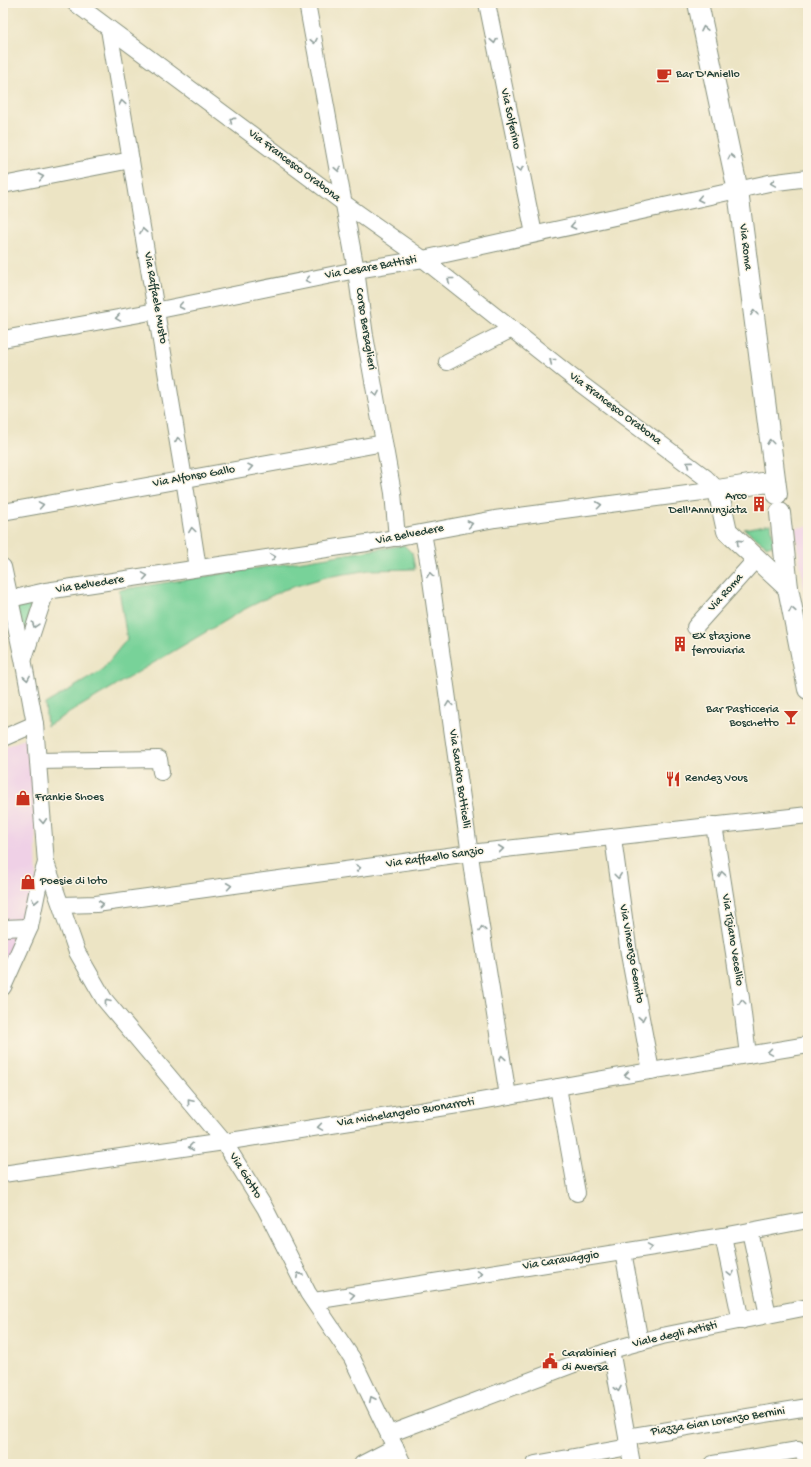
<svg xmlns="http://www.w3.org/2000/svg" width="811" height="1467" font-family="'Gochi Hand',sans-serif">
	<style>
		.built { fill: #efd0e6 }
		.green { fill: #78d299; stroke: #4c8866 }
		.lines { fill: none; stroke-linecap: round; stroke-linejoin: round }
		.minor-casing { stroke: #86907c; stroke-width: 18 }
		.tertiary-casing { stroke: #86907c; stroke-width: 22 }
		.minor { stroke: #fff; stroke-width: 16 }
		.tertiary { stroke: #fff; stroke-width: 20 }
		.oneway { stroke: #8f9e9a }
		.labels { text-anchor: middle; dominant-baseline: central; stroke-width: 3; stroke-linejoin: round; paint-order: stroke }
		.poi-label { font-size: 12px; fill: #1f3d34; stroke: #fcf5e5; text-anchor: start }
		.street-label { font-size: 12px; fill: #1f3d34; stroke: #fcf5e5 }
	</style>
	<rect width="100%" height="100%" fill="#fcf5e5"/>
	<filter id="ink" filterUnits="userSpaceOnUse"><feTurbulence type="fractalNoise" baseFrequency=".025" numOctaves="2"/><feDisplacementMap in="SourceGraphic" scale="8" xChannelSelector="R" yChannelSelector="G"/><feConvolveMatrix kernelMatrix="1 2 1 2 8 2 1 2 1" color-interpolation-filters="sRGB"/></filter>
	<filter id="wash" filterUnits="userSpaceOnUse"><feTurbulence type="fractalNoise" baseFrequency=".012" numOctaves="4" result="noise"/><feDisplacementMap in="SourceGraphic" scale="16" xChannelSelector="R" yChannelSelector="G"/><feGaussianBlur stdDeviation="0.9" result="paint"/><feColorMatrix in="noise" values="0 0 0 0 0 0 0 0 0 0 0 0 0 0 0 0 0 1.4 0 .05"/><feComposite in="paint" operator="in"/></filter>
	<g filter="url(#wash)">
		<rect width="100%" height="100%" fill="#ece4c4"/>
		<g class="built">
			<polygon points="808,526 808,616 795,528"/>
			<polygon points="33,736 37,884 3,977 3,747"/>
		</g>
		<g class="green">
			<polygon points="771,524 774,545 767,546 744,529"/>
			<polygon points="404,545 412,553 415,569 369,570 326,577 283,590 243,610 47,726 45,704 101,671 127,639 119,590"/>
			<polygon points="32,600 23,640 13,604"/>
		</g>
	</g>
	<g filter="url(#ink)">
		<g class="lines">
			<g class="minor-casing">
				<g id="minor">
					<polyline points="75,3 341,201 423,259 581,384 706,478 718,490"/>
					<polyline points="307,3 356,270 365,336 393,493 397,538"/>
					<polyline points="487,3 534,234"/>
					<polyline points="109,29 184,479 198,568"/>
					<polyline points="3,185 131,160"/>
					<polyline points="3,339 140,314 356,270 423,259 769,183 808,178"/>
					<polyline points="447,362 512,329"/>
					<polyline points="3,512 384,443"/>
					<polyline points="423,533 429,566 474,883 508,1096"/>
					<polyline points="3,567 23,659 35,724 46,863 77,952 104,999 224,1142 265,1208 308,1293 352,1358 403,1464"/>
					<polyline points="10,599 46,591 367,543 495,519 718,490"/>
					<polyline points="695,627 756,559"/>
					<polyline points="24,658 46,591"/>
					<polyline points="3,738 35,724"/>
					<polyline points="38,761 159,759 161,772"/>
					<polyline points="714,825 741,998 748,1055"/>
					<polyline points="613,838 629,954 651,1071"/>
					<polyline points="62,905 96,904 470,853 808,815"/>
					<polyline points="3,928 30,927"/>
					<polyline points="3,987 30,927 38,888 46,863"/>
					<polyline points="558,1087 577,1193"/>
					<polyline points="3,1174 224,1142 464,1104 608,1078 808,1045"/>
					<polyline points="750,1231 768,1315"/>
					<polyline points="723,1236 741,1321"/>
					<polyline points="623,1252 640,1342"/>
					<polyline points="314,1301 723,1236 808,1220"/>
					<polyline points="611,1350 632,1464"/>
					<polyline points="389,1434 611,1350 662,1336 808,1307"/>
					<polyline points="627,1437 808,1407"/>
					<polyline points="362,1464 395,1447"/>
					<polyline points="535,1464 629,1447"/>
					<polyline points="713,1464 798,1450 808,1456"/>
				</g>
			</g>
			<g class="tertiary-casing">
				<g id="tertiary">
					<polyline points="698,3 738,191 777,494"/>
					<polyline points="775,481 718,490 727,531 788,588"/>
					<polyline points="780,513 788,588 808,689"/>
				</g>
			</g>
			<use href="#minor" class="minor"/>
			<use href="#tertiary" class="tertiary"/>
		</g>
		<defs><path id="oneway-chevron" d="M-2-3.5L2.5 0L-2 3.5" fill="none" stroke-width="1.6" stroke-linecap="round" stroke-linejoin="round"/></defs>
		<g class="oneway">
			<use href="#oneway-chevron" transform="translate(704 29) rotate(-102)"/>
			<use href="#oneway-chevron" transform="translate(314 41) rotate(79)"/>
			<use href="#oneway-chevron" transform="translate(494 41) rotate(79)"/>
			<use href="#oneway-chevron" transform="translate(122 103) rotate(-99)"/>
			<use href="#oneway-chevron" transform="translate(232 120) rotate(-143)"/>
			<use href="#oneway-chevron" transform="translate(731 157) rotate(-102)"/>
			<use href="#oneway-chevron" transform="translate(338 169) rotate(79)"/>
			<use href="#oneway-chevron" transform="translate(520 169) rotate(78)"/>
			<use href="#oneway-chevron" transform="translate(41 177) rotate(-11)"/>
			<use href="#oneway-chevron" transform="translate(773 183) rotate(171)"/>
			<use href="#oneway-chevron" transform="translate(700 199) rotate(168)"/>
			<use href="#oneway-chevron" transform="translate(573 226) rotate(168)"/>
			<use href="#oneway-chevron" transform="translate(143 231) rotate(-100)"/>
			<use href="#oneway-chevron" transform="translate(308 280) rotate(168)"/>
			<use href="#oneway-chevron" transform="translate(450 280) rotate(-142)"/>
			<use href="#oneway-chevron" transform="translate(181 306) rotate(169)"/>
			<use href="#oneway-chevron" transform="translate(754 313) rotate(-97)"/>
			<use href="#oneway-chevron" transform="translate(118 318) rotate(171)"/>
			<use href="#oneway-chevron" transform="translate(552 361) rotate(-142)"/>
			<use href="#oneway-chevron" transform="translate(376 394) rotate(80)"/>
			<use href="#oneway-chevron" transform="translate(178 440) rotate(-99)"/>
			<use href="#oneway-chevron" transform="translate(770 442) rotate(-97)"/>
			<use href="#oneway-chevron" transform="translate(689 464) rotate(-143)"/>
			<use href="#oneway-chevron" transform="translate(250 467) rotate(-10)"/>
			<use href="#oneway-chevron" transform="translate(41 505) rotate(-10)"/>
			<use href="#oneway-chevron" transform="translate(599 505) rotate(-7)"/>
			<use href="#oneway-chevron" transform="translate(470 524) rotate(-11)"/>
			<use href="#oneway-chevron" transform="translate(192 530) rotate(-98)"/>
			<use href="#oneway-chevron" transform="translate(739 542) rotate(-136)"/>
			<use href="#oneway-chevron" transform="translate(273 557) rotate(-9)"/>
			<use href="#oneway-chevron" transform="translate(430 575) rotate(-98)"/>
			<use href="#oneway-chevron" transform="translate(145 576) rotate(-9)"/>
			<use href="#oneway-chevron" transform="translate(792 610) rotate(-101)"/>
			<use href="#oneway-chevron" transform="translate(35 625) rotate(108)"/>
			<use href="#oneway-chevron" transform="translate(27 678) rotate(80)"/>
			<use href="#oneway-chevron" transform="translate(449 704) rotate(-98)"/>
			<use href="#oneway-chevron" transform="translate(43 821) rotate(86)"/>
			<use href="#oneway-chevron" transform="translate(501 849) rotate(-6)"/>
			<use href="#oneway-chevron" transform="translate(358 868) rotate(-8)"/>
			<use href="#oneway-chevron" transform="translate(722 874) rotate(-99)"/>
			<use href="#oneway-chevron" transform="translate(618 876) rotate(83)"/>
			<use href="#oneway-chevron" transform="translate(229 886) rotate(-8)"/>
			<use href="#oneway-chevron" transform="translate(35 901) rotate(101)"/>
			<use href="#oneway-chevron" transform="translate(101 904) rotate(-7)"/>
			<use href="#oneway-chevron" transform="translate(482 929) rotate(-100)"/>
			<use href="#oneway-chevron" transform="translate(107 1002) rotate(-128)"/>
			<use href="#oneway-chevron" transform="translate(742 1002) rotate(-97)"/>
			<use href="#oneway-chevron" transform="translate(642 1018) rotate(80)"/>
			<use href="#oneway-chevron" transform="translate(770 1052) rotate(171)"/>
			<use href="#oneway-chevron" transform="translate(502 1058) rotate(-99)"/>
			<use href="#oneway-chevron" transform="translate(627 1075) rotate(171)"/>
			<use href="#oneway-chevron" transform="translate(190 1102) rotate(-130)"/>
			<use href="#oneway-chevron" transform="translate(320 1127) rotate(171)"/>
			<use href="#oneway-chevron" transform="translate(191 1147) rotate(172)"/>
			<use href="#oneway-chevron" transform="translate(650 1247) rotate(-9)"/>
			<use href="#oneway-chevron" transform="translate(480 1274) rotate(-9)"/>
			<use href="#oneway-chevron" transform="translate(731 1274) rotate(78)"/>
			<use href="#oneway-chevron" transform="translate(299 1275) rotate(-117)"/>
			<use href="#oneway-chevron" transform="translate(352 1295) rotate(-9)"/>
			<use href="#oneway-chevron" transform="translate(618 1389) rotate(79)"/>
			<use href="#oneway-chevron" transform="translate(372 1399) rotate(-116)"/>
		</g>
	</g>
	<defs>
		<g id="cafe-bare" transform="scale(1.2)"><path d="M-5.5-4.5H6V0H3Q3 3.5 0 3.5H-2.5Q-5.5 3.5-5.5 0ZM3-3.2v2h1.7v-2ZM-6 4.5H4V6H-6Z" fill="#c8321e" stroke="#fcf5e5" stroke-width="2.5" paint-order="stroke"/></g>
		<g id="building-bare" transform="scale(1.2)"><path d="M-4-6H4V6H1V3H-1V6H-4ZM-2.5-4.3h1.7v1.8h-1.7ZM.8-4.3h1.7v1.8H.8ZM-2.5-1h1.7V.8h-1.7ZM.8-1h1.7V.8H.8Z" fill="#c8321e" stroke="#fcf5e5" stroke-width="2.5" paint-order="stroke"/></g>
		<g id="bar-bare" transform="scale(1.2)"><path d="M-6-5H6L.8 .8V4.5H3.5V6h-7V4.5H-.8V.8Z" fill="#c8321e" stroke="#fcf5e5" stroke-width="2.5" paint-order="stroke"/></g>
		<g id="restaurant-bare" transform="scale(1.2)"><path d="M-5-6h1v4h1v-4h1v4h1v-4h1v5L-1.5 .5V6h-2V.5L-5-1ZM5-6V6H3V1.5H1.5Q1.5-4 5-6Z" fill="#c8321e" stroke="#fcf5e5" stroke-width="2.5" paint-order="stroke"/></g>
		<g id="shop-bare" transform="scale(1.2)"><path d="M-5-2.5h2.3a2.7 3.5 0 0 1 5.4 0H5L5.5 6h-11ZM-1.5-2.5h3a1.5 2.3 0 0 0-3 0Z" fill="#c8321e" stroke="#fcf5e5" stroke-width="2.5" paint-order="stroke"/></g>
		<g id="civic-bare" transform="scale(1.2)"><path d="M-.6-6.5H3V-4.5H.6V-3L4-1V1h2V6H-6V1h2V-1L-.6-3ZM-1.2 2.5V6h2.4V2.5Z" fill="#c8321e" stroke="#fcf5e5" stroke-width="2.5" paint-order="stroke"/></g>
	</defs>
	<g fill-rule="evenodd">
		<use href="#cafe-bare" x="664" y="75"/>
		<use href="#building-bare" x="759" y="504"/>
		<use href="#building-bare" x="680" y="644"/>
		<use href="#bar-bare" x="791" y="717"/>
		<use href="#restaurant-bare" x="673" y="779"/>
		<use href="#shop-bare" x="23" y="798"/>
		<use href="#shop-bare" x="28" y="882"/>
		<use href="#civic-bare" x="550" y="1361"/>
	</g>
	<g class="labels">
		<g class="poi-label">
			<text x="676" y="75">Bar D'Aniello</text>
			<text x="747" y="497" text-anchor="end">Arco<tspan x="747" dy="14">Dell'Annunziata</tspan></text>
			<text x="692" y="637">Ex stazione<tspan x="692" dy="14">ferroviaria</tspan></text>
			<text x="779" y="710" text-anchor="end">Bar Pasticceria<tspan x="779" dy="14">Boschetto</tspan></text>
			<text x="685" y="779">Rendez Vous</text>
			<text x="35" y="798">Frankie Shoes</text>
			<text x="40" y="882">Poesie di loto</text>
			<text x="562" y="1354">Carabinieri<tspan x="562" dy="14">di Aversa</tspan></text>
		</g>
		<g class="street-label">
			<text transform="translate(510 119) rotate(78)">Via Solferino</text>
			<text transform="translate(294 166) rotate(37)">Via Francesco Orabona</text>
			<text transform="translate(745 247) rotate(83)">Via Roma</text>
			<text transform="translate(371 268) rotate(-10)">Via Cesare Battisti</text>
			<text transform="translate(155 298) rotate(80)">Via Raffaele Musto</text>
			<text transform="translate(365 329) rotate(81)">Corso Bersaglieri</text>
			<text transform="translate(615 409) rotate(37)">Via Francesco Orabona</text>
			<text transform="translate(194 477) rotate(-10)">Via Alfonso Gallo</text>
			<text transform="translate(410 535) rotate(-11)">Via Belvedere</text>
			<text transform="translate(90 585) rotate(-9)">Via Belvedere</text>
			<text transform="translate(726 593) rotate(-48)">Via Roma</text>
			<text transform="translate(459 779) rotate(82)">Via Sandro Botticelli</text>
			<text transform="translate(435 858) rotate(-8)">Via Raffaello Sanzio</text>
			<text transform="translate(732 940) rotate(81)">Via Tiziano Vecellio</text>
			<text transform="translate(631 954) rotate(80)">Via Vincenzo Gemito</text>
			<text transform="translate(406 1113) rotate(-9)">Via Michelangelo Buonarroti</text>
			<text transform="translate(245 1176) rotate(58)">Via Giotto</text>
			<text transform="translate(561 1261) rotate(-9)">Via Caravaggio</text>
			<text transform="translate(675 1335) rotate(-13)">Viale degli Artisti</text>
			<text transform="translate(718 1422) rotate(-9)">Piazza Gian Lorenzo Bernini</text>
		</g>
	</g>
	<rect width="811" height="1467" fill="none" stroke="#fcf5e5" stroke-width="16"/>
</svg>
